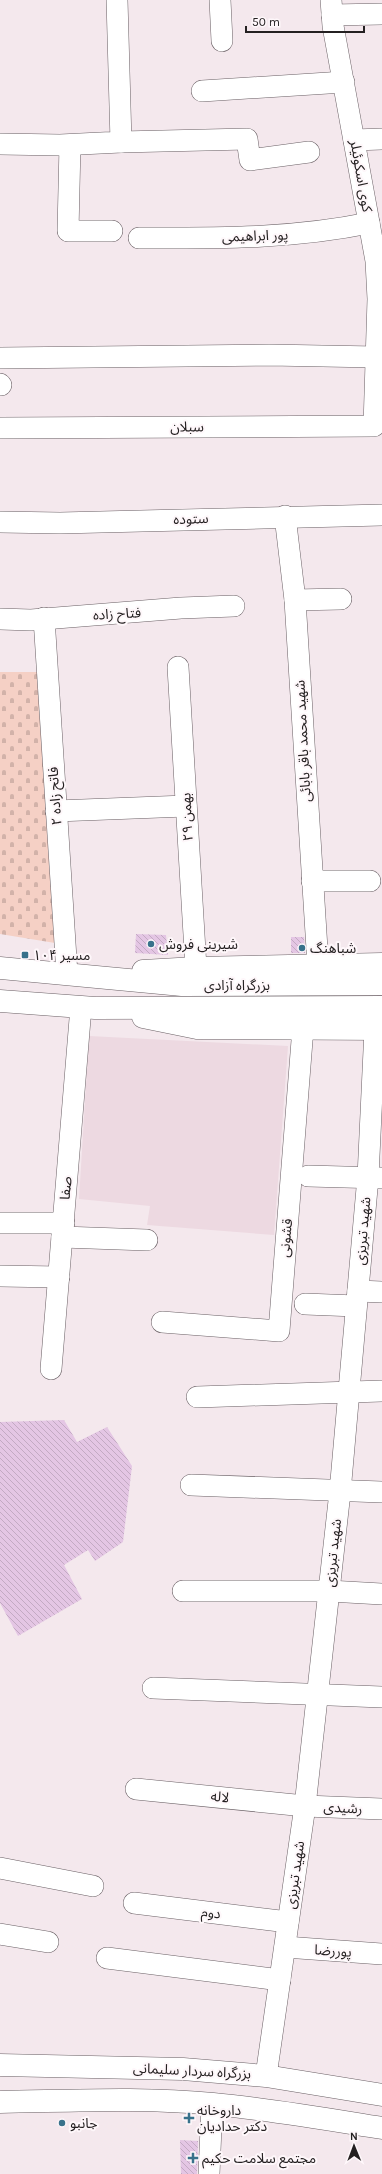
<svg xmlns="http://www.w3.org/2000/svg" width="382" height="2174" font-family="Karla,'Noto Sans Arabic',sans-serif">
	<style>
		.built { fill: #edd9e1 }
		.cemetery { fill: url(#cemetery-stones) }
		.building { fill: url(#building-back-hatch) }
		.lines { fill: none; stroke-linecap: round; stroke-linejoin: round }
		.minor-casing { stroke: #6a6065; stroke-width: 22 }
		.highway-casing { stroke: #6a6065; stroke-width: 23 }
		.minor { stroke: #fff; stroke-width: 21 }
		.highway { stroke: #fff; stroke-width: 22 }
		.poi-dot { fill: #38728b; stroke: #fef7fa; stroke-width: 1.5 }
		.labels { text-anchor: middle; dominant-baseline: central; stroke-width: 4; stroke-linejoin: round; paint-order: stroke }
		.street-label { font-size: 14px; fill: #242021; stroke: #fef7fa }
		.poi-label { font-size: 14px; fill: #242021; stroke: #fef7fa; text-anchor: start }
	</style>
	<defs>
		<pattern id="cemetery-stones" width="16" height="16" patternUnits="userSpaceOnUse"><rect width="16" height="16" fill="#f5d0c5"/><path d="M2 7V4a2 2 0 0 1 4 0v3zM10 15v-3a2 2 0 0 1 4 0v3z" fill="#d2b2a9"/></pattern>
		<pattern id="building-back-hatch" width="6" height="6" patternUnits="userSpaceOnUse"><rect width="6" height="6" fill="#e4c6e4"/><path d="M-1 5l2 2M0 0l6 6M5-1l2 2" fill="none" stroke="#c3aac3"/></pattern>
	</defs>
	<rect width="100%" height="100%" fill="#f4e8ed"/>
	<polygon class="built" points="89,1036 288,1046 274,1235 147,1225 150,1206 79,1199"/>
	<polygon class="cemetery" points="0,672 42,672 55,943 0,934"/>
	<g class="building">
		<polygon points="136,934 166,935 168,955 135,953"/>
		<polygon points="291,937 304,937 305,953 291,953"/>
		<polygon points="64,1420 77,1442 107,1427 132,1466 123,1542 95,1561 88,1550 64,1565 82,1599 18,1636 0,1603 0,1422"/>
		<polygon points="180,2140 198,2141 197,2174 181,2174"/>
	</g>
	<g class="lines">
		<g class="minor-casing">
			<g id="minor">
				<polyline points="220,0 222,41"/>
				<polyline points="332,15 382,14"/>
				<polyline points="202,91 344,82"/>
				<polyline points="354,140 382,139"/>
				<polyline points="121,142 247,139 250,160 309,152"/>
				<polyline points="0,144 60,145 121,142 117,0"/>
				<polyline points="70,145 68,231 112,231"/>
				<path d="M139,238C218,238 291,239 369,223"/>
				<polyline points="0,358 269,355 376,357"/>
				<polyline points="0,384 1,385"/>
				<polyline points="0,428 374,426 378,299 376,261 333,26 331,0"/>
				<polyline points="285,516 295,600 318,965"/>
				<polyline points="0,522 60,523 382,515"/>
				<polyline points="295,600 341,599"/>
				<polyline points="44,618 67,974"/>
				<polyline points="0,619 31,620 181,608 234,606"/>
				<polyline points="178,667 196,968"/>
				<polyline points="56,811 186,806"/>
				<polyline points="312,881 370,881"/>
				<polyline points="308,1176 381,1178"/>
				<polyline points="0,1223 64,1223"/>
				<polyline points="62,1237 147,1240"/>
				<polyline points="0,1276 59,1277"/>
				<polyline points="358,1291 382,1292"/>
				<polyline points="305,1304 356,1306"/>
				<polyline points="162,1322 279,1331 303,1028"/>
				<polyline points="51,1369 81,1007"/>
				<polyline points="197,1397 382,1391"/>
				<polyline points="191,1485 382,1492"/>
				<polyline points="183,1591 329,1591 382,1594"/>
				<polyline points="153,1688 382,1697"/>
				<polyline points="136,1789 305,1806 382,1809"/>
				<polyline points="0,1868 93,1886"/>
				<polyline points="134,1903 288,1922"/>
				<polyline points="0,1934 48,1942"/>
				<polyline points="285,1947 382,1954"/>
				<polyline points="107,1958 280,1980"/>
				<polyline points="266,2076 305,1806 340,1492 368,1177 375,1029"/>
				<polyline points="209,2174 212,2104"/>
			</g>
		</g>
		<g class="highway-casing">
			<g id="highway">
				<polyline points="0,968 182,985 382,984"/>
				<polyline points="143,971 196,968 382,964"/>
				<polyline points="0,1001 95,1008 382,1007"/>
				<polyline points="143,1017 197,1028 382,1029"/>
				<polyline points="0,2065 183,2069 266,2076 382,2095"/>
				<path d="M0,2102C71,2101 143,2097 213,2104C270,2109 326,2119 382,2128"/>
			</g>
		</g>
		<use href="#minor" class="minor"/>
		<use href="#highway" class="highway"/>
	</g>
	<g class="poi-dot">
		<circle cx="151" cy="944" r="4"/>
		<circle cx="302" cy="948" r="4"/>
		<rect x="21" y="951" width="8" height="8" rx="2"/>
		<path d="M187 2112h4v4h4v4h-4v4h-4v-4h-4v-4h4z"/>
		<circle cx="62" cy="2123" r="4"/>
		<path d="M191 2152h4v4h4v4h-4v4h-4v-4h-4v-4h4z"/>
	</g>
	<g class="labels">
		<g class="street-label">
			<text transform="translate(361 176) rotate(80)">کوی اسکوئیلر</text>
			<text transform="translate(255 236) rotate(-2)">پور ابراهیمی</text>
			<text transform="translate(187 427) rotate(-1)">سبلان</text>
			<text transform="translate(191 519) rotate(-2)">ستوده</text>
			<text transform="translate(117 614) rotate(-3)">فتاح زاده</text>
			<text transform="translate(303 741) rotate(-93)">شهید محمد باقر بابائی</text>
			<text transform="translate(55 796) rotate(-94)">فاتح زاده ۲</text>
			<text transform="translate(187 817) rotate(-93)">۲۹ بهمن</text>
			<text x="237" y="985">بزرگراه آزادی</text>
			<text transform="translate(66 1188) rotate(-85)">صفا</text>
			<text transform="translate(363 1231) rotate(-85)">شهید تبریزی</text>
			<text transform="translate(286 1238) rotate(-85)">قشونی</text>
			<text transform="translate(333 1553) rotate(-84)">شهید تبریزی</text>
			<text transform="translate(220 1797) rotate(6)">لاله</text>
			<text transform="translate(343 1808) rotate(3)">رشیدی</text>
			<text transform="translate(295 1875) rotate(-82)">شهید تبریزی</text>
			<text transform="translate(211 1913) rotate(7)">دوم</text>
			<text transform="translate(333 1951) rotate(4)">پوررضا</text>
			<text transform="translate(192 2071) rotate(3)">بزرگراه سردار سلیمانی</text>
		</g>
		<g class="poi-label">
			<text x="159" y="944">شیرینی فروش</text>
			<text x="310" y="948">شباهنگ</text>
			<text x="33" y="955">مسیر ۱۰۴</text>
			<text x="197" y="2110">داروخانه<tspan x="197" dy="16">دکتر حدادیان</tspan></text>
			<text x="70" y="2123">جانبو</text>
			<text x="202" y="2158">مجتمع سلامت حکیم</text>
		</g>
	</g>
	<g transform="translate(354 2146) rotate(359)" stroke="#fef7fa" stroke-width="3" paint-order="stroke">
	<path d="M0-3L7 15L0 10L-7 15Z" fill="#242021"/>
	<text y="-6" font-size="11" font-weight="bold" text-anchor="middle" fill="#242021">N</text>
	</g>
	<path d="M246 26v6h118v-6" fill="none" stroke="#242021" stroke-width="2"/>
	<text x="252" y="26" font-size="12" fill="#242021" stroke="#fef7fa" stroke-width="3" paint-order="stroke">50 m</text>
</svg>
